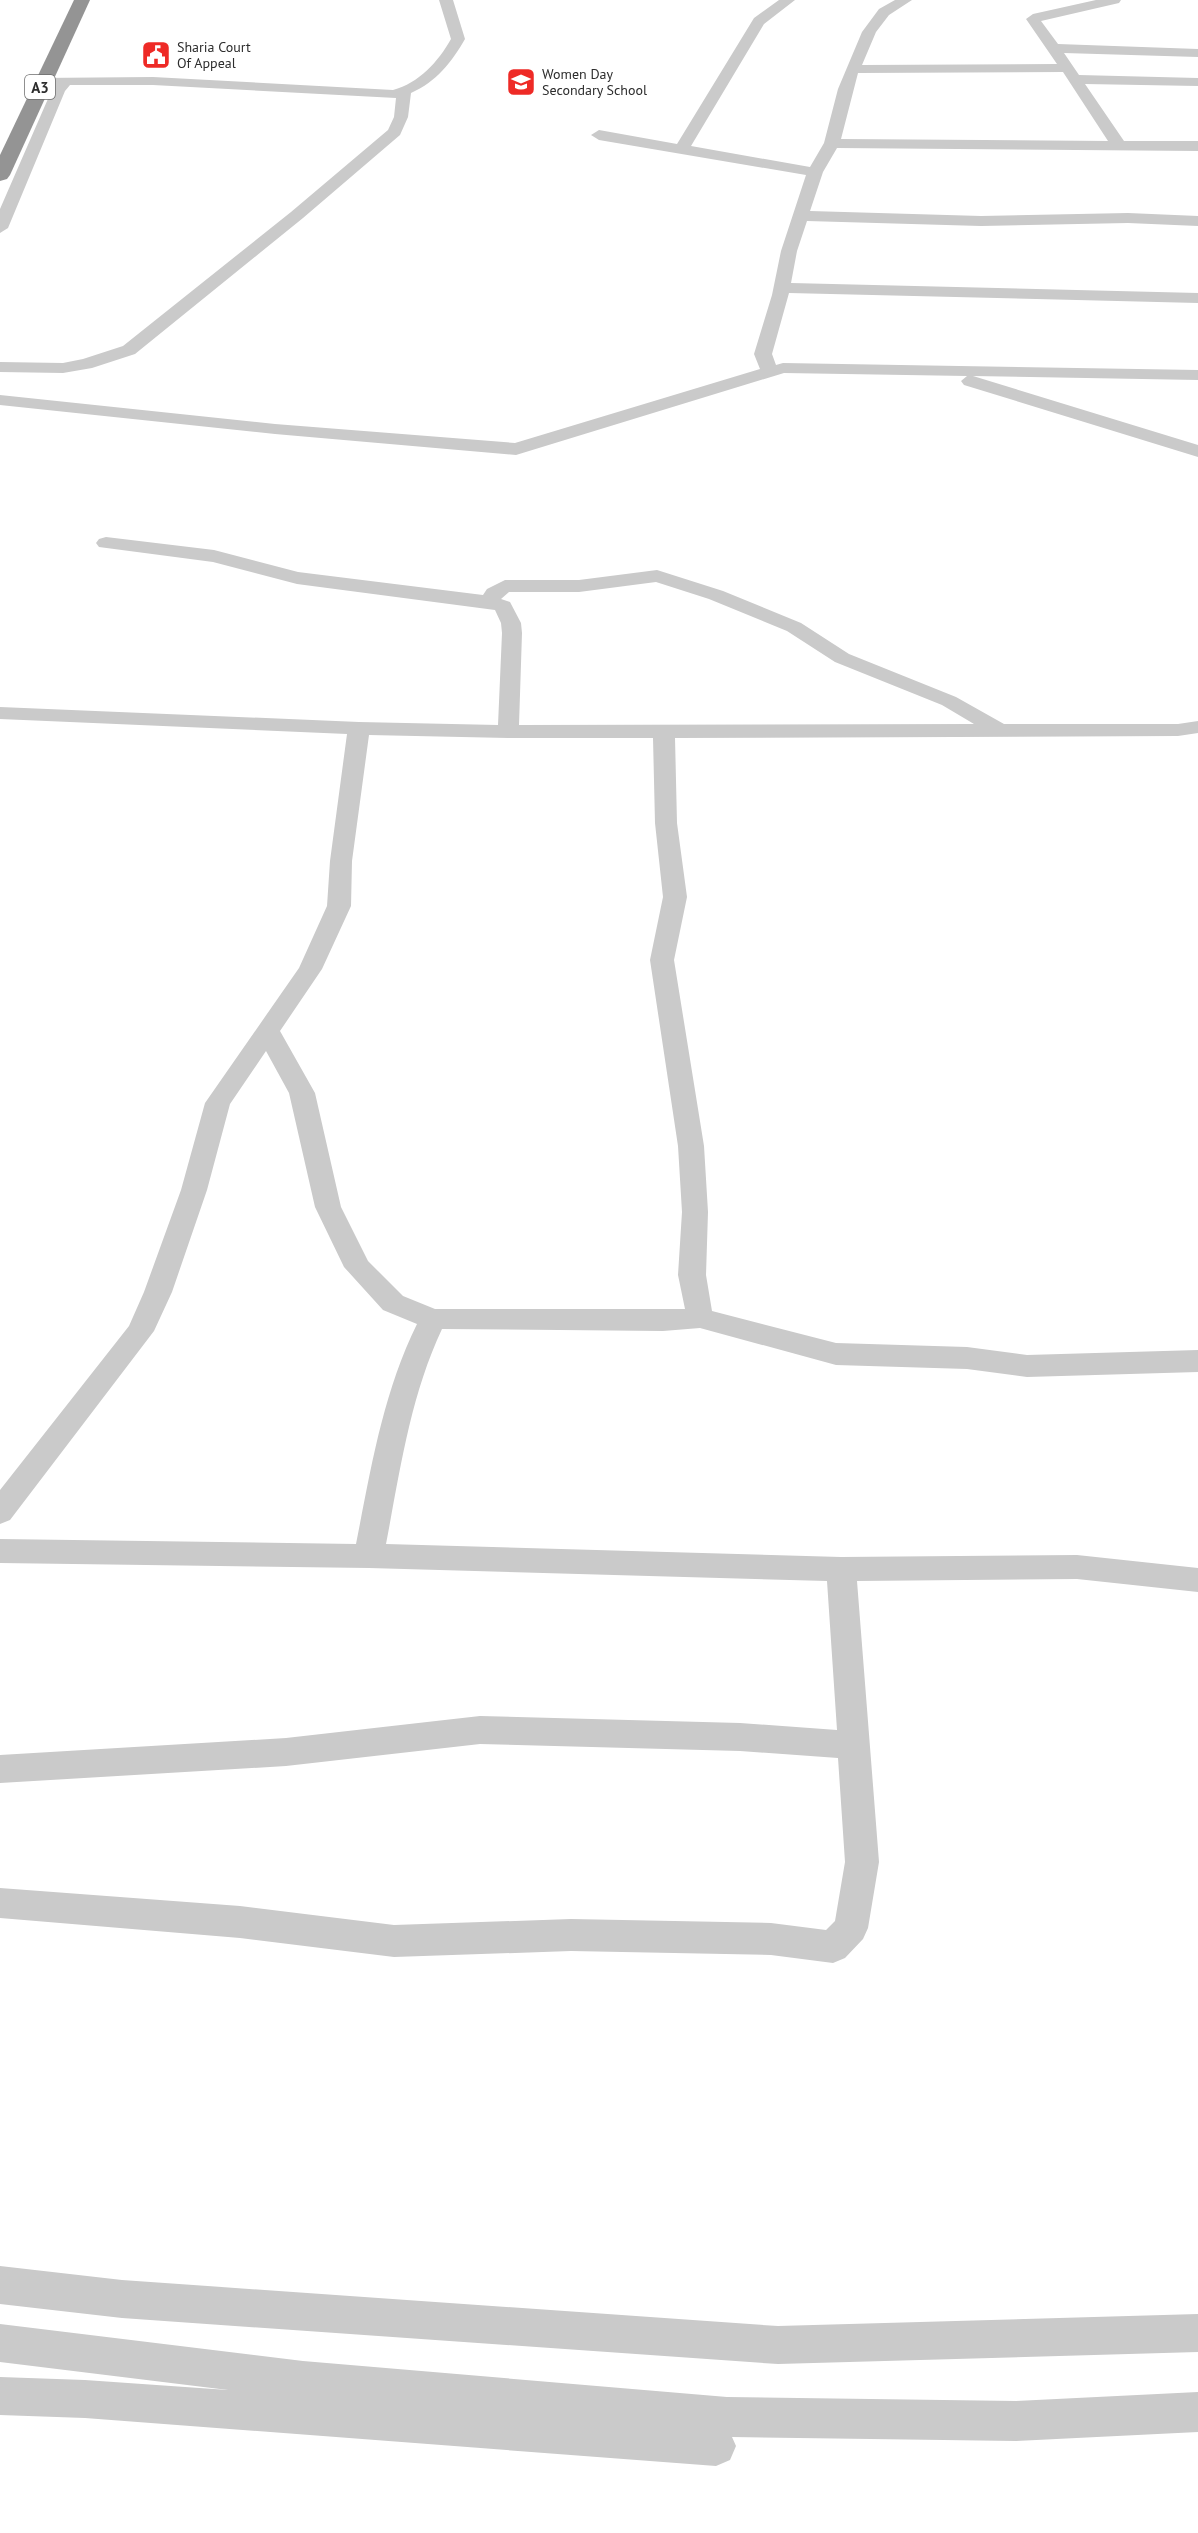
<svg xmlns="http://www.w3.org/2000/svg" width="1198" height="2533" font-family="'PT Sans',sans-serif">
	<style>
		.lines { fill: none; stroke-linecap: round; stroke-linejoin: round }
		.minor { fill: #cacaca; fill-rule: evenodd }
		.highway { fill: #949494; fill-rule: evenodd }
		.labels { text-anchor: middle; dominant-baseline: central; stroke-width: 6; stroke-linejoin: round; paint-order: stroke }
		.far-poi-label { font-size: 14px; fill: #2d2d2d; stroke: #fff; text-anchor: start }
		.shield { fill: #fff; stroke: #6c6c6c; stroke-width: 1.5 }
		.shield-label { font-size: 15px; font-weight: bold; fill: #2d2d2d }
	</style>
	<rect width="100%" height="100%" fill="#fff"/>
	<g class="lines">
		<g class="minor">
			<path d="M439,0H453L465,39C452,62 436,82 411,93L408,117L400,135L303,218L135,354L92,368L63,373L0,372V362L63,363L83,359L123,346L291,212L388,130L394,117L396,98L153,85H70L65,91L8,228L0,233V209L54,85L38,84L36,81L38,78L153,77L393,90C419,83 438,62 451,39Z"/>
			<path d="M779,0H795L764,24L691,146L810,167L824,143L838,89L862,32L879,9L895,0H912L889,15L876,32L862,65L1057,64L1026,19L1033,14L1096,0H1121L1119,3L1041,21L1058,44L1198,49V57L1064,53L1079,75L1198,78V86L1085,84L1124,141H1198V151L837,148L823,172L810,211L981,216L1128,213L1198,216V226L1128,223L981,226L807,221L797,251L791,283L1198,293V303L789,293L772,354L776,365L783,363L1198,370V380L973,376L1198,445V457L964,385L961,381L967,376L784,373L516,455L275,434L0,405V395L275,424L515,443L760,369L754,354L772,295L781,251L806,175L599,140L591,135L599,130L677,144L754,18ZM1063,72L1108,141L841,139L858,73Z"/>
			<path d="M106,537L214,550L298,572L483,595L487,589L505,580H579L657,570L723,591L801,623L849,654L956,697L1004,724H1178L1198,721V733L1178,736L675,738L677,823L687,897L674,960L704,1146L708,1212L706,1275L712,1311L836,1343L967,1347L1027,1355L1198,1350V1372L1027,1377L967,1369L836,1365L700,1328L663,1331L442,1329C410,1397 400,1471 386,1544L841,1557L1077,1555L1198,1568V1592L1077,1579L857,1581L879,1862L868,1928L863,1939L845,1958L833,1963L771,1955L571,1951L394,1957L240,1938L0,1918V1888L240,1906L394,1925L571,1919L771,1923L826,1930L835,1921L845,1862L838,1758L740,1751L480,1744L286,1766L0,1783V1755L286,1738L480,1716L740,1723L837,1730L827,1581L369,1568L0,1563V1539L356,1544C371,1468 383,1393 417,1324L383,1310L344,1267L315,1207L289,1093L266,1051L230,1104L207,1190L172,1292L154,1331L10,1520L0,1524V1490L129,1326L144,1292L181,1190L205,1103L299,968L327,906L330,861L347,734L0,719V707L359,722L498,725L502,633L501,623L495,610L297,584L213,562L99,547L96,543L99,539ZM656,582L709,599L787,631L835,662L942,705L974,724L519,725L522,633L521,623L510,602L501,599L509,592H579ZM369,735L508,738H653L655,823L663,897L650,960L678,1146L682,1212L678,1275L685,1309H435L403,1296L368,1261L341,1207L315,1093L280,1031L322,969L351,906L352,861Z"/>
			<polygon points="0,2266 122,2280 778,2326 1198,2314 1198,2352 778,2364 122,2318 0,2304"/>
			<polygon points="0,2324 303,2361 727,2397 1016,2401 1198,2392 1198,2432 1016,2441 732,2437 736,2446 730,2460 716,2466 85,2418 0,2415 0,2377 85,2380 228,2390 0,2362"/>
		</g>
		<polygon class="highway" points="74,0 90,0 10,175 7,179 0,181 0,155"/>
	</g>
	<defs>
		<g id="civic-square" transform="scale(1.5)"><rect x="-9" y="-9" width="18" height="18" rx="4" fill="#ee2a26" stroke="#fff"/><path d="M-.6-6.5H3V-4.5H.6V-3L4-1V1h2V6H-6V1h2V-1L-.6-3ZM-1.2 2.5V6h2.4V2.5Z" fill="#fff"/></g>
		<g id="school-square" transform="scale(1.5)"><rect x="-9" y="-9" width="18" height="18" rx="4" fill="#ee2a26" stroke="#fff"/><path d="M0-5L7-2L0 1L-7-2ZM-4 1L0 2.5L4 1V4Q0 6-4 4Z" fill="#fff"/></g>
	</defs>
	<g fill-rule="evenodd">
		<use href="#civic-square" x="156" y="55"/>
		<use href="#school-square" x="521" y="82"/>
	</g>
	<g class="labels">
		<g class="far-poi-label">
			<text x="177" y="47">Sharia Court<tspan x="177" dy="16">Of Appeal</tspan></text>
			<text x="542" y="74">Women Day<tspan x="542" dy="16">Secondary School</tspan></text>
		</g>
		<rect class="shield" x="25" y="75" width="30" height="24" rx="4.5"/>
		<g class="shield-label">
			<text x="40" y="87">A3</text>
		</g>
	</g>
</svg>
